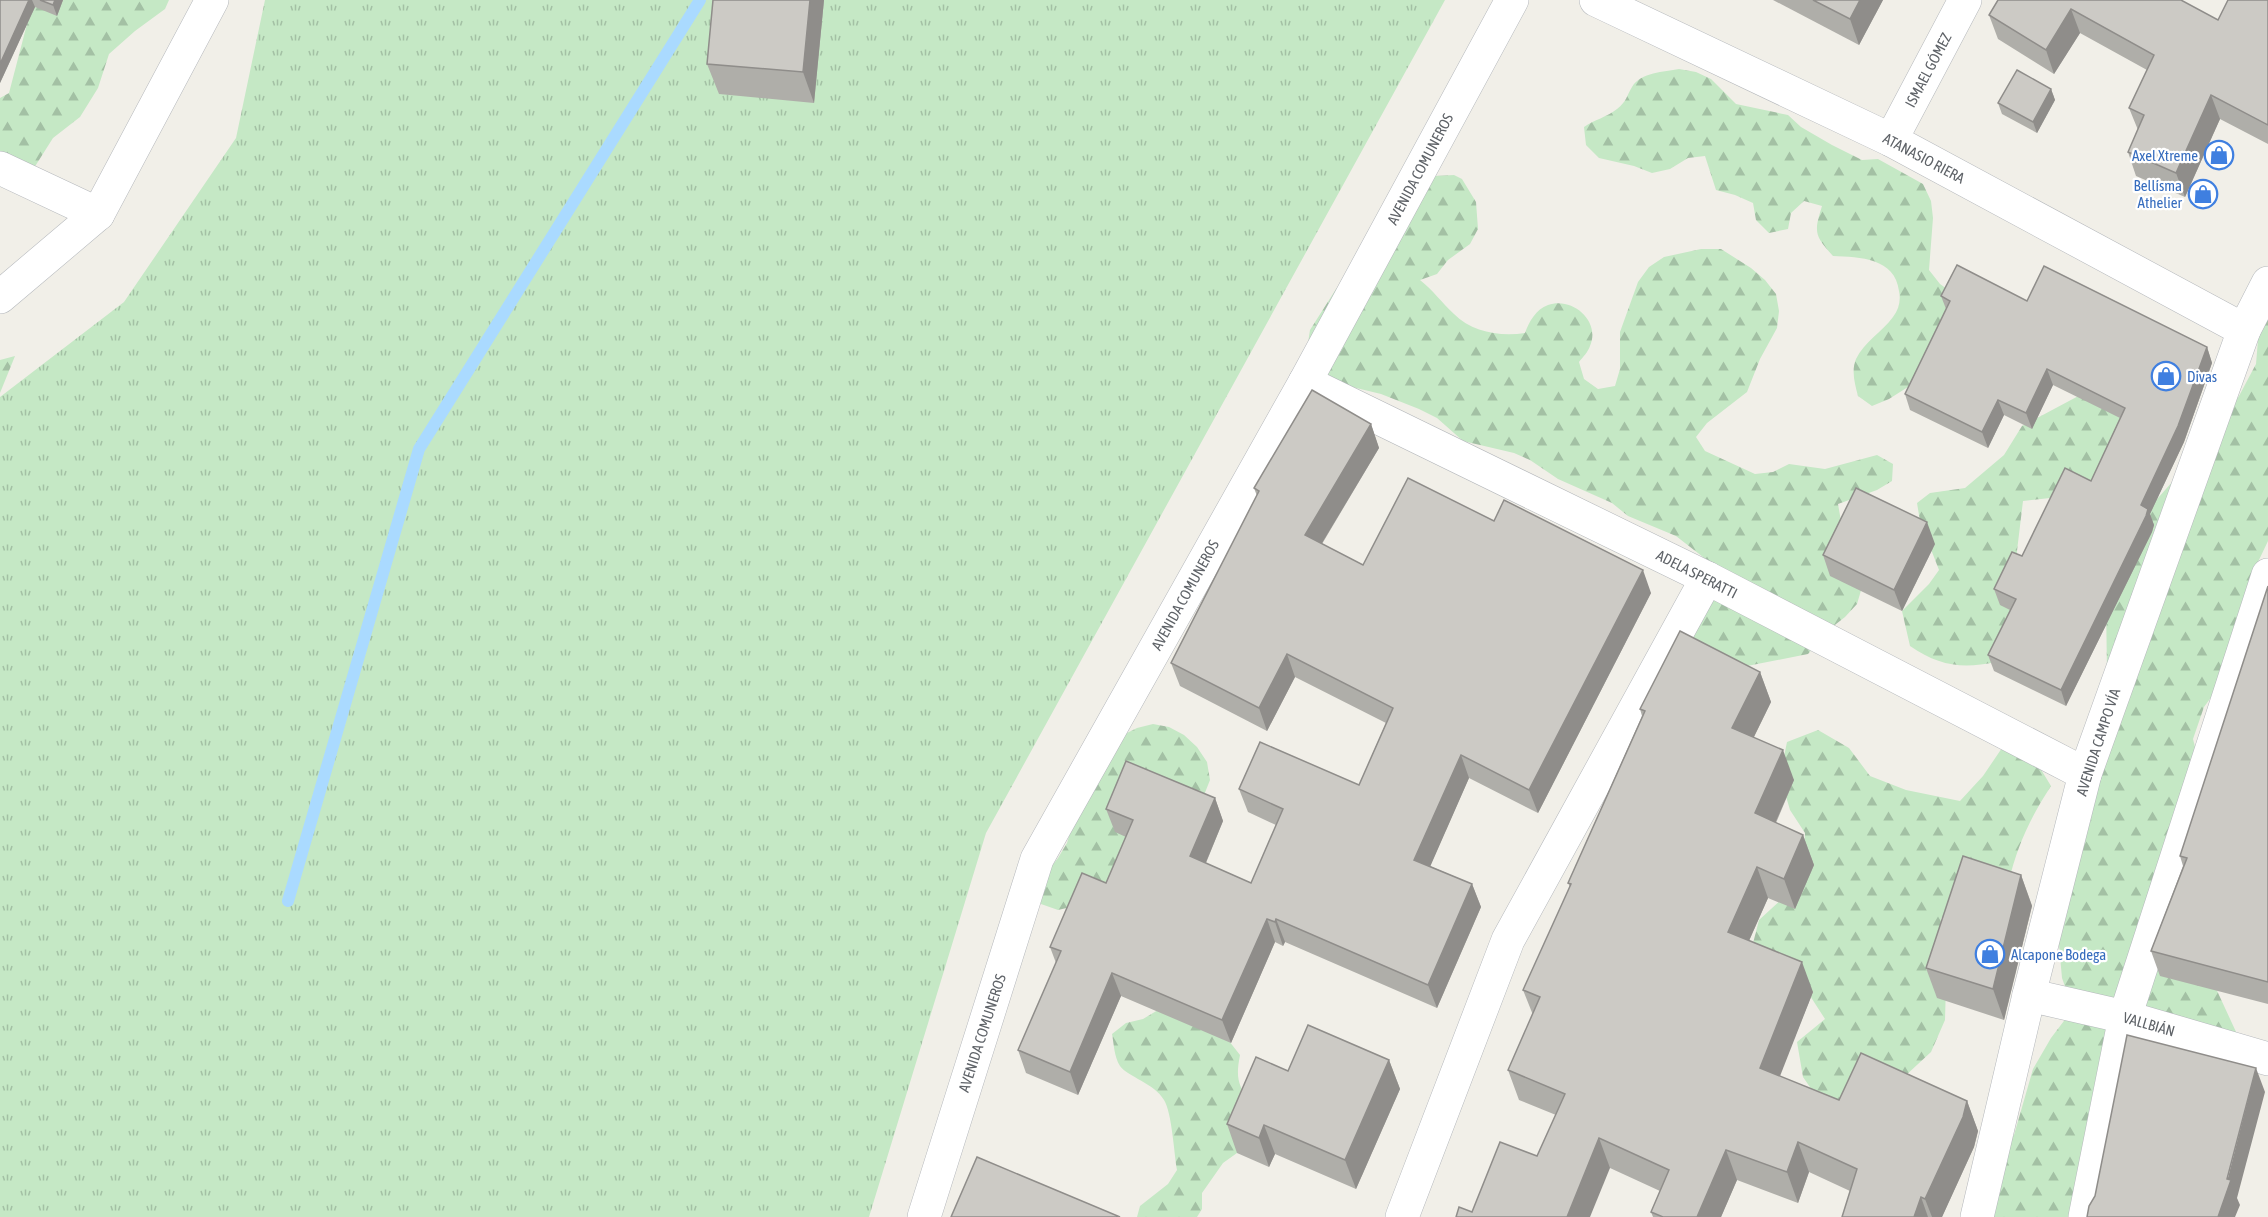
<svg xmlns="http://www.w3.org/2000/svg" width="2268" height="1217" font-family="'Asap Condensed',sans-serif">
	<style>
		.forest { fill: url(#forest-firs) }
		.park { fill: url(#park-tufts) }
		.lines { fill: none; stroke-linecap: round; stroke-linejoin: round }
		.stream { stroke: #aadaff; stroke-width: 12 }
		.minor-casing { stroke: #b5b8bc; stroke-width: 34 }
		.minor { stroke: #fff; stroke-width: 33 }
		.wall { fill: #afaea9 }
		.shaded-wall { fill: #8f8d8a }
		.building { fill: #cccac5; stroke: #8f8d8a; stroke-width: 1.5 }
		.labels { text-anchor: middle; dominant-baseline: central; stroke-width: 4.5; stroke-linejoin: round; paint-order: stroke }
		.street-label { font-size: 15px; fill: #5f6368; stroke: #fff }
		.shop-label { font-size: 15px; fill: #366cbe; stroke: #fff; text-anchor: end }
	</style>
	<defs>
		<pattern id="forest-firs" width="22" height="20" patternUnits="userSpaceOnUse" patternTransform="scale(1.5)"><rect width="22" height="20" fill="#c5e8c5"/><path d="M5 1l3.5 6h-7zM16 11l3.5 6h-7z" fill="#a3c0a4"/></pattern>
		<pattern id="park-tufts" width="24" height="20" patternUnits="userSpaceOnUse" patternTransform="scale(1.5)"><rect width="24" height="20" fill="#c5e8c5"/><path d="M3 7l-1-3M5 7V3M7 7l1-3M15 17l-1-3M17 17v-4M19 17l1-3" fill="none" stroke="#a3c0a4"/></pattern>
	</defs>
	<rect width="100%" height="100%" fill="#f1efe8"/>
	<g class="forest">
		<polygon points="37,0 169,0 165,9 135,31 109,54 98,88 80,117 53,138 34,168 0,180 0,98 9,93 27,24"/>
		<path d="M1679,69L1696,72L1711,79L1736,104L1788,115L1801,127L1832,145L1862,160L1878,159L1923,184L1931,201L1933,218L1929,270L1940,284L1954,294L1919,380L1889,399L1872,406L1858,396C1855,384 1851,371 1856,359C1864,342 1882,332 1893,317C1899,309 1901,300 1899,291C1895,258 1860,257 1833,256C1814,235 1814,232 1822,206L1804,201L1791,213L1788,229L1769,233L1756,220L1753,203L1735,195L1716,190L1705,156L1688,158L1670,169L1652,173L1634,166L1599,158L1586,145L1584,127C1594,120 1607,117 1617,109C1627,101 1626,97 1632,87C1641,72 1664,72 1679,69Z"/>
		<path d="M1454,175L1462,179L1476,202L1478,229L1470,244L1448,260L1437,274L1420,280C1433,290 1442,303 1454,314C1472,332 1500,337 1525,333C1529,322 1536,309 1548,305C1572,296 1601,321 1590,346C1588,352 1583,357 1579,362L1584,379L1598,389L1615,386L1620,369V332L1638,282L1649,267L1664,257L1701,249H1721L1751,268L1765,280L1776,294L1779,311L1777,328L1760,359L1747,392L1707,423L1696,437L1705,451L1755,474L1773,472L1789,464L1825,469L1877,455L1893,464L1892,481L1877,490L1838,504L1841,521L1862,587L1857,604L1845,617L1831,628L1808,654L1742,667L1673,675L1713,572L1703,557L1676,536L1628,516L1612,503L1558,479L1530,460L1514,453L1463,441L1437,418L1419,409L1381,394L1348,386L1332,378L1319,366L1307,349L1310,330L1336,289L1359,268L1434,176Z"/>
		<polygon points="2268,308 2268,541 2249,581 2245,651 2204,707 2193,739 2201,771 2213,982 2243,1047 2087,1217 1960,1217 1970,1190 2014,1135 2033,1069 2051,1038 2073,1009 2062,978 2059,945 2059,910 2107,673 2106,603 2150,507 2197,454 2239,396 2256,364 2259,328"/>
		<polygon points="15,356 0,393 0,360"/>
		<path d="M2119,389L2141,466L2059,497L2023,501L2017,551L2018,568L2026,583L1996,662C1962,669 1939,666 1910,646L1902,611L1929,584L1939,570L1920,521L1917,503L1930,493L1965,488L2004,455L2022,426L2084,393Z"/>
		<polygon points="1153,724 1169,727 1184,735 1197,747 1207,762 1210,780 1187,838 1075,906 1058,910 1041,904 1036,886 1058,858 1067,843 1072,826 1121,736 1137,728"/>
		<path d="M1818,730L1849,748L1870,776L1906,790L1960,801L1983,776L2002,748L2034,758L2051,786C2029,820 2018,844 2008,884L1975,904L1941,918L1939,952L1946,985L1945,1020L1931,1052L1904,1077L1823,1106L1803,1077L1797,1042L1825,1019L1805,988L1751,951L1759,920L1784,897L1803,870L1805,833L1790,810L1780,776L1787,742Z"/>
		<path d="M1158,1010L1229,1041L1240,1055C1236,1076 1237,1084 1250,1102L1245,1136L1237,1153L1223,1163L1202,1193V1209L1197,1217H1137L1140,1206L1168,1184L1177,1170C1174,1153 1172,1113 1164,1100C1154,1083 1128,1077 1120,1066C1114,1057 1114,1044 1112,1034L1126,1023L1143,1019Z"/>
	</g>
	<polygon class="park" points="265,0 1445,0 986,833 869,1217 0,1217 0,397 124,302 236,138"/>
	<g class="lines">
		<polyline class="stream" points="288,901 419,449 700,0"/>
		<g class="minor-casing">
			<g id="minor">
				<polyline points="1596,0 1891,140 2244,330"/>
				<polyline points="1891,140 1965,0"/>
				<polyline points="0,168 98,214"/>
				<polyline points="0,297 98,214 212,0"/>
				<polyline points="1305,382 1707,578 2085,774"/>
				<polyline points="2029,995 2125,1017 2268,1059"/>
				<polyline points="924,1217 1037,859 1305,382 1512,0"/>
				<polyline points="1402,1217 1508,940 1707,578"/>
				<polyline points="1977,1217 2029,995 2085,774 2244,330 2268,283"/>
				<polyline points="2085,1217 2125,1017 2268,575"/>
			</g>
		</g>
		<use href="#minor" class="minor"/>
	</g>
	<g class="wall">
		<polygon points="0,0 63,0 57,16 35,7 0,83"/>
		<polygon points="713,0 824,0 814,103 719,94 707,64"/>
		<polygon points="1773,0 1883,0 1859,45"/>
		<polygon points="1998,0 2218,20 2268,0 2268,144 2220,119 2185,197 2136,176 2128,152 2138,130 2129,108 2147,70 2080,33 2054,74 1998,39 1989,15"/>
		<polygon points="2051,89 2055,100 2037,133 2002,114 1998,103"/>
		<polygon points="1941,296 2027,301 2207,347 2212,363 2184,442 2150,514 2154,525 2152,532 2066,706 1994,671 1988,655 2010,610 2000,605 1994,589 2022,556 2091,481 2120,418 2053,385 2032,429 2004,415 1988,448 1910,410 1905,394 1946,309"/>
		<polygon points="1371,424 1379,448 1322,544 1363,565 1494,521 1651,593 1538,813 1469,778 1430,866 1472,884 1481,907 1437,1008 1285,942 1283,946 1275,942 1231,1043 1121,996 1078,1095 1026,1073 1018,1050 1056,963 1050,947 1106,883 1126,837 1115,832 1106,809 1215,798 1223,821 1206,863 1251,883 1276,825 1248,812 1239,789 1359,785 1386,723 1295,677 1267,731 1180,686 1171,663 1257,496 1254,488"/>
		<polygon points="1935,544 1902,611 1830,576 1823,555"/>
		<polygon points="2268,586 2268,1004 2160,976 2151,951 2183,866 2180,856"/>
		<polygon points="1760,672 1771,702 1754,737 1794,780 1776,823 1803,835 1814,865 1795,909 1768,898 1749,941 1813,992 1779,1076 1839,1100 1967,1101 1978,1131 1974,1147 1942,1217 1842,1217 1850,1191 1809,1172 1798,1203 1737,1180 1721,1217 1653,1217 1651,1212 1660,1191 1610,1168 1472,1212 1537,1156 1556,1115 1519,1100 1508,1070 1533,1015 1523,990 1570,887 1568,883 1642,716 1640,709"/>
		<polygon points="2021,875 2032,906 2004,1020 1937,998 1926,968"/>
		<polygon points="1389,1060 1400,1089 1356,1189 1275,1154 1269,1167 1237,1153 1227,1124 1288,1071"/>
	</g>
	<g class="shaded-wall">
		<polygon points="29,0 32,0 35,7 0,83 0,64"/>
		<polygon points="55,0 63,0 57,16 53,5"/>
		<polygon points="810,0 824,0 814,103 803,72"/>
		<polygon points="1860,0 1883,0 1859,45 1850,19"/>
		<polygon points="2071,9 2080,33 2054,74 2046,50"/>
		<polygon points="2051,89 2055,100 2037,133 2033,122"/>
		<polygon points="2211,95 2220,119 2185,197 2176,173"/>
		<polygon points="2207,347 2212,363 2184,442 2150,514 2154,525 2152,532 2066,706 2061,690 2141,505"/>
		<polygon points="2047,369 2053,385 2032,429 2026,413"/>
		<polygon points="1998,400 2004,415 1988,448 1982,432"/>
		<polygon points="1371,424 1379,448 1313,558 1305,535"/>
		<polygon points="1927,522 1935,544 1902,611 1894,590"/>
		<polygon points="1643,570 1651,593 1538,813 1529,790"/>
		<polygon points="1287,654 1295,677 1267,731 1259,708"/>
		<polygon points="1760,672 1771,702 1743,759 1732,728"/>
		<polygon points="1783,750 1794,780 1766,844 1755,813"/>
		<polygon points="1461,755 1469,778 1423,883 1414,860"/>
		<polygon points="1215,798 1223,821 1199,879 1190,856"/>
		<polygon points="1803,835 1814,865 1795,909 1784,879"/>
		<polygon points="1757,867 1768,898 1739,963 1728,932"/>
		<polygon points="2021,875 2032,906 2004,1020 1993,989"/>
		<polygon points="1472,884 1481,907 1437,1008 1428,985"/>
		<polygon points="1267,919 1275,942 1231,1043 1222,1020"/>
		<polygon points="1276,919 1285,942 1283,946 1275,922"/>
		<polygon points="1802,962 1813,992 1771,1099 1760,1068"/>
		<polygon points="1112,973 1121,996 1078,1095 1070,1072"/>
		<polygon points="1389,1060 1400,1089 1356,1189 1345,1160"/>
		<polygon points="2256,1068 2265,1092 2237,1198 2240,1205 2235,1217 2218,1217"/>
		<polygon points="1967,1101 1978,1131 1974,1147 1942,1217 1932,1217 1925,1199"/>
		<polygon points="1264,1125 1275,1154 1269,1167 1259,1138"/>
		<polygon points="1599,1138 1610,1168 1590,1217 1567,1217"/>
		<polygon points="1798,1142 1809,1172 1798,1203 1787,1172"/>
		<polygon points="1726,1150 1737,1180 1721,1217 1697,1217"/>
		<polygon points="1921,1197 1928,1217 1914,1217"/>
	</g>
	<g class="building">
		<polygon points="0,0 29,0 0,64"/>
		<polygon points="40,0 55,0 53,5"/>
		<polygon points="713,0 810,0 803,72 707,64"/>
		<polygon points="1813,0 1860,0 1850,19"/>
		<polygon points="1998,0 2181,0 2218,20 2228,0 2268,0 2268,125 2211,95 2176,173 2128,152 2144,115 2129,108 2154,55 2071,9 2046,50 1989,15"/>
		<polygon points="2017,70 2051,89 2033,122 1998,103"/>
		<polygon points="1957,265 2027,301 2044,266 2207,347 2178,426 2141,505 2148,509 2146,516 2061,690 1988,655 2016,599 1994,589 2012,552 2022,556 2065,468 2091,481 2125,408 2047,369 2026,413 1998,400 1982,432 1905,394 1950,301 1941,296"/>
		<polygon points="1312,390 1371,424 1305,535 1363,565 1408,478 1494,521 1504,500 1643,570 1529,790 1461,755 1414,860 1472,884 1428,985 1276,919 1275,922 1267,919 1222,1020 1112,973 1070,1072 1018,1050 1061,951 1050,947 1082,873 1106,883 1133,820 1106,809 1126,761 1215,798 1190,856 1251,883 1283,809 1239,789 1260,742 1359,785 1393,708 1287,654 1259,708 1171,663 1259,491 1254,488"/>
		<polygon points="1856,488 1927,522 1894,590 1823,555"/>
		<polygon points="2268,586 2268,982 2151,951 2187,858 2180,856"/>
		<polygon points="1680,631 1760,672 1732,728 1783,750 1755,813 1803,835 1784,879 1757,867 1728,932 1802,962 1760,1068 1839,1100 1861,1053 1967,1101 1963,1117 1925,1199 1921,1197 1914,1217 1842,1217 1857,1169 1798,1142 1787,1172 1726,1150 1697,1217 1663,1217 1651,1212 1669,1170 1599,1138 1567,1217 1456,1217 1459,1207 1472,1212 1500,1142 1537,1156 1565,1094 1508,1070 1540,997 1523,990 1571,884 1568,883 1645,711 1640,709"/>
		<polygon points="1963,856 2021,875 1993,989 1926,968"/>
		<polygon points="1308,1025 1389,1060 1345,1160 1264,1125 1259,1138 1227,1124 1256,1057 1288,1071"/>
		<polygon points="2127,1035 2256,1068 2227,1179 2231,1180 2218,1217 2087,1217 2089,1206 2095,1196"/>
		<polygon points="977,1157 1120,1217 951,1217"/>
	</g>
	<defs>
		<g id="shop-ring" transform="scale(1.5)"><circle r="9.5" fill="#fff" stroke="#3f7fe0" stroke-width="1.5"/><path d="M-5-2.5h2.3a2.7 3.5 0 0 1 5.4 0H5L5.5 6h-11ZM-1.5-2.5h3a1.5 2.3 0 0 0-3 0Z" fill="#3f7fe0"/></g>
	</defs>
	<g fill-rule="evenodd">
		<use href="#shop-ring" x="2219" y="155"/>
		<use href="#shop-ring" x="2203" y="194"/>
		<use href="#shop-ring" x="2166" y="376"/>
		<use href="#shop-ring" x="1990" y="954"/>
	</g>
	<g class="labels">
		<g class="street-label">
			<text transform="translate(1928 70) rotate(-62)">ISMAEL GÓMEZ</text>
			<text transform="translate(1924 158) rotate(28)">ATANASIO RIERA</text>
			<text transform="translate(1420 169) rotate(-62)">AVENIDA COMUNEROS</text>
			<text transform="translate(1697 574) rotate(27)">ADELA SPERATTI</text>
			<text transform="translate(1185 595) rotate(-61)">AVENIDA COMUNEROS</text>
			<text transform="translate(2098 742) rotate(-72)">AVENIDA CAMPO VÍA</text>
			<text transform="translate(2149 1024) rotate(16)">VALLBIÁN</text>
			<text transform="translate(982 1033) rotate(-72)">AVENIDA COMUNEROS</text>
		</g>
		<g class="shop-label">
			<text x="2198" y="155">Axel Xtreme</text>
			<text x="2182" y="185">Bellísma<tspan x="2182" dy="17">Athelier</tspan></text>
			<text x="2187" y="376" text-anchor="start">Divas</text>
			<text x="2011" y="954" text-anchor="start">Alcapone Bodega</text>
		</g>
	</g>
</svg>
